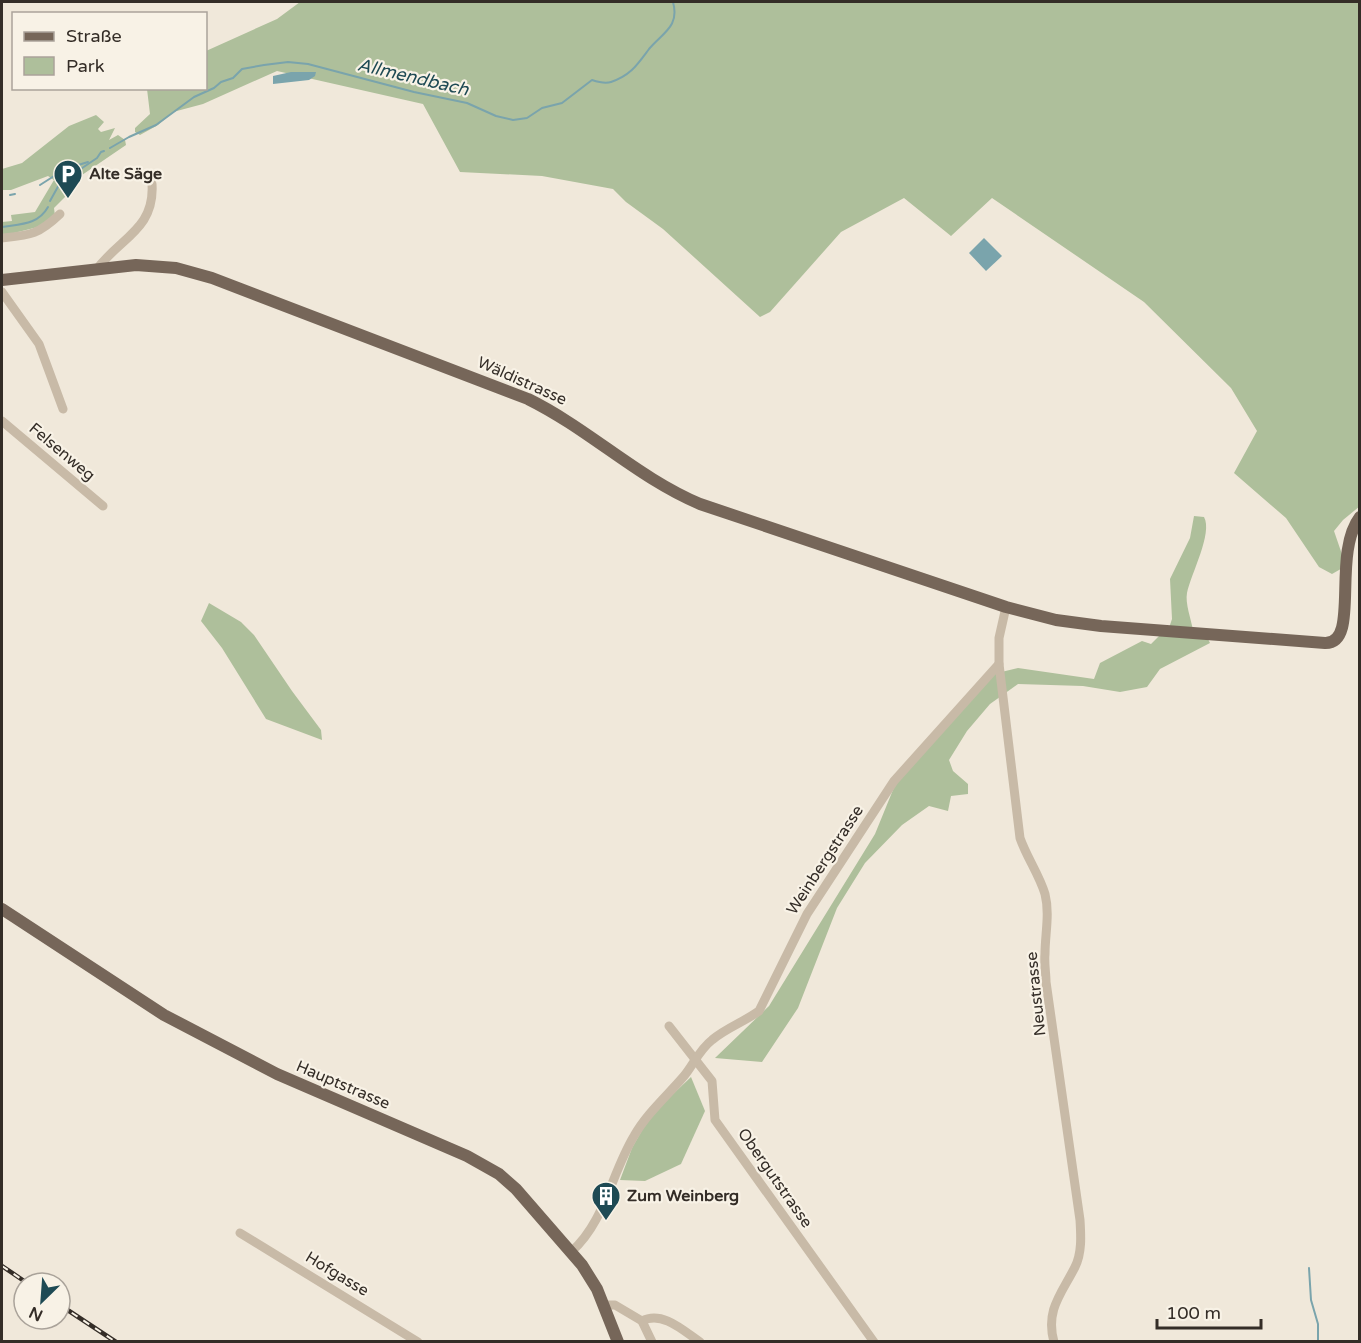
<svg xmlns="http://www.w3.org/2000/svg" width="1361" height="1343" font-family="'Varela Round',sans-serif">
	<style>
		.green { fill: #aebf9b }
		.water { fill: #7aa4ac }
		.lines { fill: none; stroke-linecap: round; stroke-linejoin: round }
		.stream { stroke: #7aa4ac; stroke-width: 2 }
		.minor { stroke: #c8baa7; stroke-width: 9 }
		.major { stroke: #766659; stroke-width: 12 }
		.rail-casing { stroke: #342d27; stroke-width: 4.5 }
		.rail { stroke: #f8f2e6; stroke-width: 2; stroke-dasharray: 7; stroke-linecap: butt }
		.labels { text-anchor: middle; dominant-baseline: central; stroke-width: 4.5; stroke-linejoin: round; paint-order: stroke }
		.poi-label { font-size: 16px; font-weight: bold; fill: #342d27; stroke: #f8f2e6; text-anchor: start }
		.street-label { font-size: 16px; fill: #342d27; stroke: #f8f2e6 }
		.water-label { font-size: 18px; font-style: italic; fill: #1e4a54; stroke: #f8f2e6 }
	</style>
	<rect width="100%" height="100%" fill="#f0e8da"/>
	<g class="green">
		<polygon points="300,2 1359,2 1360,506 1343,520 1334,531 1346,566 1332,574 1319,567 1286,518 1234,473 1257,431 1231,388 1144,302 992,198 951,236 904,198 841,232 770,312 760,317 663,229 626,202 613,189 542,176 460,172 423,104 277,71 203,104 173,112 158,125 140,135 135,132 135,128 150,114 147,89 206,88 206,51 277,19"/>
		<polygon points="96,115 104,122 98,129 101,132 115,128 109,140 118,135 125,140 126,145 82,175 70,187 71,191 54,208 55,216 42,226 2,236 2,222 12,221 11,215 35,212 54,180 48,176 11,190 2,190 2,169 22,163 69,126"/>
		<path d="M1194,516L1204,517C1213,533 1191,574 1187,593C1185,603 1191,619 1193,630L1169,628L1172,619L1170,579L1190,538Z"/>
		<polygon points="209,603 241,622 254,635 292,691 321,730 322,740 266,719 222,648 201,621"/>
		<polygon points="1160,635 1208,639 1210,643 1160,669 1147,687 1120,692 1083,686 1018,684 990,704 967,731 949,760 953,771 968,784 968,794 951,796 948,811 929,806 902,825 865,863 837,908 798,1008 762,1062 715,1058 769,1006 875,834 895,785 993,674 1018,668 1094,679 1100,663 1142,641 1151,644"/>
		<polygon points="691,1077 705,1111 681,1164 645,1181 620,1180 632,1148 650,1116"/>
	</g>
	<g class="water">
		<polygon points="291,72 316,72 315,76 309,80 273,84 273,76"/>
		<polygon points="984,238 1002,256 986,271 969,253"/>
	</g>
	<g class="lines">
		<g class="stream">
			<path d="M110,148L129,137L156,125L194,97L214,88L221,82L233,78L242,69L264,65L288,62L308,64L414,92L467,103L496,116L513,120L527,118L542,108L562,103L592,80C598,82 605,84 611,82C631,75 637,65 649,49C662,33 680,27 673,2"/>
			<polyline points="40,185 65,169 88,162"/>
			<polyline points="10,195 15,194"/>
			<polyline points="50,201 60,183 97,158 101,152 104,151"/>
			<path d="M2,227C20,224 38,225 48,207"/>
			<polyline points="1309,1268 1311,1300 1318,1324 1318,1342"/>
		</g>
		<g class="minor">
			<path d="M2,238C30,235 38,235 60,214"/>
			<path d="M97,269C120,238 155,229 152,184"/>
			<polyline points="2,292 39,344 63,409"/>
			<polyline points="2,421 103,506"/>
			<path d="M1006,607L999,638V664L1020,838C1027,858 1039,874 1045,894C1050,914 1045,934 1045,954C1044,963 1046,973 1046,982L1080,1220C1081,1236 1082,1253 1075,1267C1062,1293 1045,1310 1054,1342"/>
			<polyline points="669,1026 712,1081 715,1120 874,1342"/>
			<polyline points="240,1233 418,1342"/>
			<path d="M571,1252C605,1222 611,1174 634,1136C647,1113 667,1096 684,1076C693,1065 700,1049 712,1040C726,1028 744,1022 759,1011L807,914L894,781L999,664"/>
			<polyline points="603,1305 615,1305 642,1321 652,1342"/>
			<path d="M642,1321C662,1310 684,1331 700,1342"/>
		</g>
		<g class="major">
			<path d="M2,280L136,265L176,268L212,278L528,399C589,429 638,478 700,504L1006,607L1056,620L1101,626L1325,643C1361,644 1331,555 1360,517"/>
			<polyline points="2,909 164,1015 277,1074 467,1156 499,1174 516,1189 582,1265 597,1289 618,1342"/>
		</g>
		<g class="rail-casing">
			<g id="rail">
				<polyline points="2,1266 27,1283"/>
				<polyline points="60,1305 116,1342"/>
			</g>
		</g>
		<use href="#rail" class="rail"/>
	</g>
	<defs>
		<g id="parking-pin" transform="scale(1.5)"><path d="M0 17L-7.5 6A9.5 9.5 0 1 1 7.5 6Z" fill="#1e4a54" stroke="#f8f2e6"/><path d="M-3.5-5.5H1a3.5 3.5 0 0 1 0 7H-1V5.5H-3.5ZM-1-3.4V-.6H.8a1.4 1.4 0 0 0 0-2.8Z" fill="#fff"/></g>
		<g id="building-pin" transform="scale(1.5)"><path d="M0 17L-7.5 6A9.5 9.5 0 1 1 7.5 6Z" fill="#1e4a54" stroke="#f8f2e6"/><path d="M-4-6H4V6H1V3H-1V6H-4ZM-2.5-4.3h1.7v1.8h-1.7ZM.8-4.3h1.7v1.8H.8ZM-2.5-1h1.7V.8h-1.7ZM.8-1h1.7V.8H.8Z" fill="#fff"/></g>
	</defs>
	<g fill-rule="evenodd">
		<use href="#parking-pin" x="68" y="174"/>
		<use href="#building-pin" x="606" y="1196"/>
	</g>
	<g class="labels">
		<g class="poi-label">
			<text x="89" y="174">Alte Säge</text>
			<text x="627" y="1196">Zum Weinberg</text>
		</g>
		<g class="street-label">
			<text transform="translate(522 381) rotate(24)">Wäldistrasse</text>
			<text transform="translate(62 452) rotate(40)">Felsenweg</text>
			<text transform="translate(825 860) rotate(-57)">Weinbergstrasse</text>
			<text transform="translate(1036 994) rotate(-96)">Neustrasse</text>
			<text transform="translate(343 1085) rotate(23)">Hauptstrasse</text>
			<text transform="translate(775 1178) rotate(55)">Obergutstrasse</text>
			<text transform="translate(337 1274) rotate(31)">Hofgasse</text>
		</g>
		<g class="water-label">
			<text transform="translate(413 77) rotate(13)">Allmendbach</text>
		</g>
	</g>
	<rect width="1361" height="1343" fill="none" stroke="#342d27" stroke-width="6"/>
	<rect x="12" y="12" width="195" height="78" fill="#f8f2e6" stroke="#aaa39a" stroke-width="1.5"/>
	<rect x="24" y="32" width="30" height="9" fill="#766659" stroke="#aaa39a" stroke-width="1.5"/>
	<text x="66" y="42" font-size="18" fill="#342d27">Straße</text>
	<rect x="24" y="57" width="30" height="18" fill="#aebf9b" stroke="#aaa39a" stroke-width="1.5"/>
	<text x="66" y="72" font-size="18" fill="#342d27">Park</text>
	<g transform="translate(42 1301) rotate(205)"><circle r="28" fill="#f8f2e6" stroke="#aaa39a" stroke-width="1.5"/>
	<path d="M0-4.5L10 22L0 15L-10 22Z" fill="#1e4a54"/>
	<text y="-9" font-size="16" font-weight="bold" text-anchor="middle" fill="#342d27">N</text>
	</g>
	<path d="M1157 1319v9h104v-9" fill="none" stroke="#342d27" stroke-width="3"/>
	<text x="1166" y="1319" font-size="18" fill="#342d27" stroke="#f8f2e6" stroke-width="4.5" paint-order="stroke">100 m</text>
</svg>
